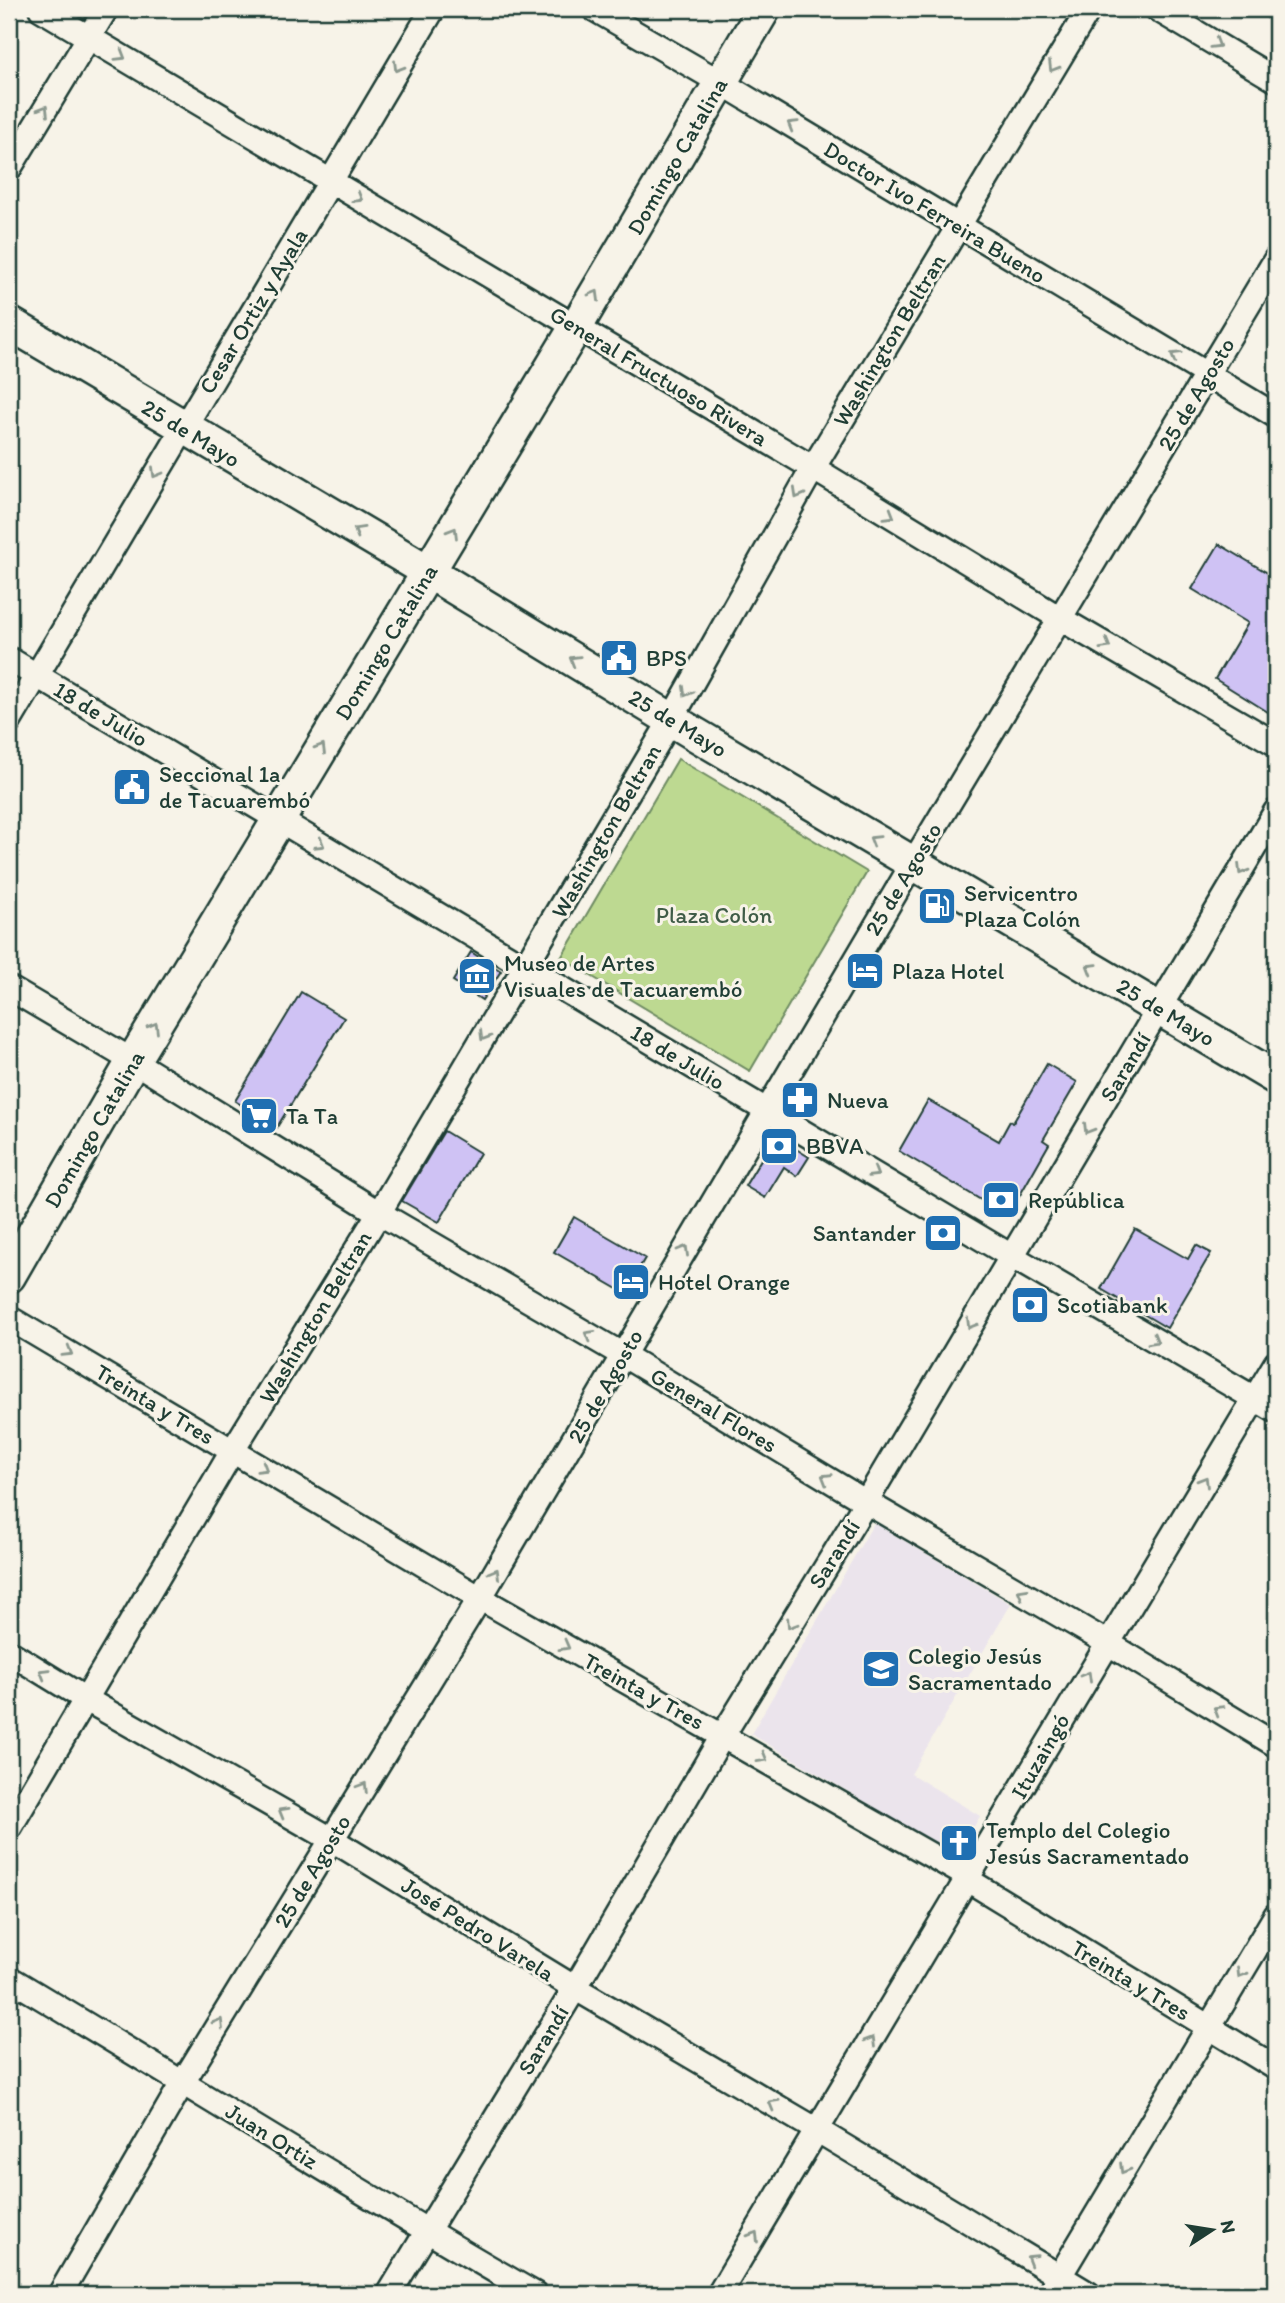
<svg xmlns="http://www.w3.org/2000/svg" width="1285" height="2303" font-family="Itim,sans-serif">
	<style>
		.built { fill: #ebe4ec }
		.green { fill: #bdd991; stroke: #6e8b62; stroke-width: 2 }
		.building { fill: #cfc2f4; stroke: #1f3d34; stroke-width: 2 }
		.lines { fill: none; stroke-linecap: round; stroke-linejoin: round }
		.street-casing { stroke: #1f3d34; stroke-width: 28 }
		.secondary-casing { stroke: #1f3d34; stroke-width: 37 }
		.street { stroke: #f7f3e8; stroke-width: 23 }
		.secondary { stroke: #f7f3e8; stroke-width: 32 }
		.oneway { stroke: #8b988e }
		.labels { text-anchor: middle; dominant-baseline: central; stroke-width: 6; stroke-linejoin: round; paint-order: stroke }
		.street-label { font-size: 23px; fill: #1f3d34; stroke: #f7f3e8 }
		.poi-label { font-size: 23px; fill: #1f3d34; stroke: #f7f3e8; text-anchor: start }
		.park-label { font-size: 23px; fill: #3f5c47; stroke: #f7f3e8 }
	</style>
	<rect width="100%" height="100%" fill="#f7f3e8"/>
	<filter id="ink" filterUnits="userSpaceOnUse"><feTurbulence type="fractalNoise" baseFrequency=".0143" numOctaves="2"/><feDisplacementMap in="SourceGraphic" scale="14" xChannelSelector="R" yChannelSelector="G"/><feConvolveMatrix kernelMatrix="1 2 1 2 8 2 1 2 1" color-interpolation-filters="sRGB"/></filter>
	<g filter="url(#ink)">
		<polygon class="built" points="874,1523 1011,1604 911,1774 980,1816 957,1856 751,1734"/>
		<polygon class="green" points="678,759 867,872 750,1071 561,958"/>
		<g class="building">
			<polygon points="1219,544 1276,578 1276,717 1215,679 1248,623 1192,589"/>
			<polygon points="471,952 501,971 482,1000 453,981"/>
			<polygon points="301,992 344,1018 277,1127 235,1101"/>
			<polygon points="1047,1064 1077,1082 1043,1140 1049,1144 1008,1216 899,1151 928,1100 999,1141 1010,1121 1013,1123"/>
			<polygon points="444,1131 480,1153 439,1222 402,1201"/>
			<polygon points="775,1136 809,1157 797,1176 784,1167 765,1198 745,1186"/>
			<polygon points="574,1217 645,1258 625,1293 554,1252"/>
			<polygon points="1135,1229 1188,1259 1196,1245 1211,1253 1167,1328 1101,1289"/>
		</g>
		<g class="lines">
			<g class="street-casing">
				<g id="street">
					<polyline points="41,9 813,468 1061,619 1276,744"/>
					<polyline points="594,9 720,82 1276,416"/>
					<polyline points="1157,9 1276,80"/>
					<polyline points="9,169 106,9"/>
					<polyline points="9,659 1011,1256 1276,1411"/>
					<polyline points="9,722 433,9"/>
					<polyline points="9,988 133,1061 379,1213 623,1355 866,1502 1106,1642 1276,1745"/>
					<polyline points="9,1318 480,1598 962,1873 968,1880 1276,2068"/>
					<polyline points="9,1652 87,1700 331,1839 575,1988 817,2130 1089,2294"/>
					<polyline points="9,1829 233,1450 379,1213 536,948 671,720 813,468 1089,9"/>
					<path d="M9,1978C185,2083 358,2192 535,2294"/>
					<polyline points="60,2294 183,2082 480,1598 913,863 1276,259"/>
					<polyline points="389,2294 575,1988 723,1735 866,1502 1276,811"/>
					<path d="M719,2294C905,1984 1089,1672 1276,1363"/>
					<polyline points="1049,2294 1276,1915"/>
				</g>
			</g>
			<g class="secondary-casing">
				<g id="secondary">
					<polyline points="9,323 429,572 695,734 1276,1078"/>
					<polyline points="9,1276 133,1061 576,327 764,9"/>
				</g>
			</g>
			<use href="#street" class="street"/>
			<use href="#secondary" class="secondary"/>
		</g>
		<defs><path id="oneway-chevron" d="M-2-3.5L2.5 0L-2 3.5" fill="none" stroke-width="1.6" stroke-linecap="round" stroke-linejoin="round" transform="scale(1.75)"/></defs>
		<g class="oneway">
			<use href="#oneway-chevron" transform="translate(1216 44) rotate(31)"/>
			<use href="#oneway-chevron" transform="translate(121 56) rotate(31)"/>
			<use href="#oneway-chevron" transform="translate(398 67) rotate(121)"/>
			<use href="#oneway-chevron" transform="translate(1053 67) rotate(121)"/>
			<use href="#oneway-chevron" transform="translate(44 110) rotate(-59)"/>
			<use href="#oneway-chevron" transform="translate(792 125) rotate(-149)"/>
			<use href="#oneway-chevron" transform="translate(358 198) rotate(31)"/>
			<use href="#oneway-chevron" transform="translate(595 295) rotate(-60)"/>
			<use href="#oneway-chevron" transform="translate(1175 356) rotate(-149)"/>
			<use href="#oneway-chevron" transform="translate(156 473) rotate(120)"/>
			<use href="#oneway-chevron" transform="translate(798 494) rotate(119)"/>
			<use href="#oneway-chevron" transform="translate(890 515) rotate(31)"/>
			<use href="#oneway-chevron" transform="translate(358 531) rotate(-150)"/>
			<use href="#oneway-chevron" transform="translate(453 532) rotate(-59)"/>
			<use href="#oneway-chevron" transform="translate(1106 645) rotate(30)"/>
			<use href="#oneway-chevron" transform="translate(574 660) rotate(-149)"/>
			<use href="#oneway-chevron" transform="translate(687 692) rotate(119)"/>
			<use href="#oneway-chevron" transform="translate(321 748) rotate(-59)"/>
			<use href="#oneway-chevron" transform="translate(874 840) rotate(-149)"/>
			<use href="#oneway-chevron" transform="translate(320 844) rotate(31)"/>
			<use href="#oneway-chevron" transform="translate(1242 870) rotate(121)"/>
			<use href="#oneway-chevron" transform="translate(1091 968) rotate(-149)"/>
			<use href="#oneway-chevron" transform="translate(154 1027) rotate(-59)"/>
			<use href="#oneway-chevron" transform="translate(484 1036) rotate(121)"/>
			<use href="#oneway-chevron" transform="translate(1088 1129) rotate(121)"/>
			<use href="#oneway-chevron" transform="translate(874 1173) rotate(31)"/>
			<use href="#oneway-chevron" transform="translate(684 1250) rotate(-60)"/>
			<use href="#oneway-chevron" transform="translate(971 1324) rotate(121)"/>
			<use href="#oneway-chevron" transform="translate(589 1335) rotate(-150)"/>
			<use href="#oneway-chevron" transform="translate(1154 1340) rotate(30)"/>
			<use href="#oneway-chevron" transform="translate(68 1352) rotate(31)"/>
			<use href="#oneway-chevron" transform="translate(263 1468) rotate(31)"/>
			<use href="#oneway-chevron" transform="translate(826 1478) rotate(-149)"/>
			<use href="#oneway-chevron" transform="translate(1204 1481) rotate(-59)"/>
			<use href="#oneway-chevron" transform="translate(495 1573) rotate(-60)"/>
			<use href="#oneway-chevron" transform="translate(1022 1593) rotate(-150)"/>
			<use href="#oneway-chevron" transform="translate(791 1624) rotate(122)"/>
			<use href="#oneway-chevron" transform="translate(565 1646) rotate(29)"/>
			<use href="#oneway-chevron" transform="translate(44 1673) rotate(-149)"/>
			<use href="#oneway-chevron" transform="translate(1087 1676) rotate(-60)"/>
			<use href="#oneway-chevron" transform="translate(1218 1710) rotate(-149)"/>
			<use href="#oneway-chevron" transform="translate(763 1758) rotate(30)"/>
			<use href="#oneway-chevron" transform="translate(363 1787) rotate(-58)"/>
			<use href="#oneway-chevron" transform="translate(283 1812) rotate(-150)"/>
			<use href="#oneway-chevron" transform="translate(1241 1973) rotate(121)"/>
			<use href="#oneway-chevron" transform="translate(219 2023) rotate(-59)"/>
			<use href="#oneway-chevron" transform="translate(871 2041) rotate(-59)"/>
			<use href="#oneway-chevron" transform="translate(773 2104) rotate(-150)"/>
			<use href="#oneway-chevron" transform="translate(1124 2169) rotate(121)"/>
			<use href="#oneway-chevron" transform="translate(754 2236) rotate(-59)"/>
			<use href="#oneway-chevron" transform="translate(1031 2259) rotate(-149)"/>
		</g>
	</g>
	<defs>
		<g id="civic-square" transform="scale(2.0125)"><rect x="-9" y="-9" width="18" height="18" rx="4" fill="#1f6fb2" stroke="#f7f3e8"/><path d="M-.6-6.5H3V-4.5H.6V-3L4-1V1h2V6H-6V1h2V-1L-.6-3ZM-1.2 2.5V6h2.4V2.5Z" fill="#fff"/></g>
		<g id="fuel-square" transform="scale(2.0125)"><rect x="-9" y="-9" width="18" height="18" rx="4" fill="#1f6fb2" stroke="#f7f3e8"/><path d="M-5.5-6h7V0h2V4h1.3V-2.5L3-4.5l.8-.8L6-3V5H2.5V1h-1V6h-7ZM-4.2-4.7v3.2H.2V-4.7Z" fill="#fff"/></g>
		<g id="hotel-square" transform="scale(2.0125)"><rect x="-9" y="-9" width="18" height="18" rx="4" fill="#1f6fb2" stroke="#f7f3e8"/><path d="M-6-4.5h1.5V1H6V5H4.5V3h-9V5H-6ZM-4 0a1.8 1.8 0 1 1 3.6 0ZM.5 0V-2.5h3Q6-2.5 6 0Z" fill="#fff"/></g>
		<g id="museum-square" transform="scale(2.0125)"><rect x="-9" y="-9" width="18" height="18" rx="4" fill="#1f6fb2" stroke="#f7f3e8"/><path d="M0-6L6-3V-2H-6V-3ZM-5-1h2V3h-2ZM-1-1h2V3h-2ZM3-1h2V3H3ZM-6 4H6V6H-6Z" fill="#fff"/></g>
		<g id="pharmacy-square" transform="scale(2.0125)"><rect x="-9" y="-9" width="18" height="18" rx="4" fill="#1f6fb2" stroke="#f7f3e8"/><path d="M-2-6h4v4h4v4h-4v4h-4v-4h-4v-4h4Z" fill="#fff"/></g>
		<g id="supermarket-square" transform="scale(2.0125)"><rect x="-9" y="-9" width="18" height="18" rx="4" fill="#1f6fb2" stroke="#f7f3e8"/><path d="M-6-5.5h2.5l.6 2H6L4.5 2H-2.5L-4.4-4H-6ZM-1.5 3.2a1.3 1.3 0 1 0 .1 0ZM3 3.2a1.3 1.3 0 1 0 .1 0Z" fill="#fff"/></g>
		<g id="bank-square" transform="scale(2.0125)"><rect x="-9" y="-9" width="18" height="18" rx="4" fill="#1f6fb2" stroke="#f7f3e8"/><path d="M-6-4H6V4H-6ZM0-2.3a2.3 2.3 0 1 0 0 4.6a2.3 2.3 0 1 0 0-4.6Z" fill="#fff"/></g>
		<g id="school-square" transform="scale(2.0125)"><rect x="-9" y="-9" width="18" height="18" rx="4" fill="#1f6fb2" stroke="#f7f3e8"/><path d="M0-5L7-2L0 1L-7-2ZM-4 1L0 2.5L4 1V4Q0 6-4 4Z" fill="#fff"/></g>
		<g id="church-square" transform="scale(2.0125)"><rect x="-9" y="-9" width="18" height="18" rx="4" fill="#1f6fb2" stroke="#f7f3e8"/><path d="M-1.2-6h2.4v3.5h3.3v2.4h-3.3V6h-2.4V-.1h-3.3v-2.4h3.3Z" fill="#fff"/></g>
	</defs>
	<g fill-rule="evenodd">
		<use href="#civic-square" x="619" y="658"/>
		<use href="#civic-square" x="132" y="787"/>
		<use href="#fuel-square" x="937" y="906"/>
		<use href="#hotel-square" x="865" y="971"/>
		<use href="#museum-square" x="477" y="976"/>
		<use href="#pharmacy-square" x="800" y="1100"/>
		<use href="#supermarket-square" x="259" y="1116"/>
		<use href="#bank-square" x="779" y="1146"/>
		<use href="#bank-square" x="1001" y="1200"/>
		<use href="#bank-square" x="943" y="1233"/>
		<use href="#hotel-square" x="631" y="1282"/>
		<use href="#bank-square" x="1030" y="1305"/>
		<use href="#school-square" x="881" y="1669"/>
		<use href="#church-square" x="959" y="1843"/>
	</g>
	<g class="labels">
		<g class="street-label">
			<text transform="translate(677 156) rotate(-60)">Domingo Catalina</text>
			<text transform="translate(935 212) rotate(31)">Doctor Ivo Ferreira Bueno</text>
			<text transform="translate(253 311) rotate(-59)">Cesar Ortiz y Ayala</text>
			<text transform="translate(889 340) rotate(-59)">Washington Beltran</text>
			<text transform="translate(659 376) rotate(31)">General Fructuoso Rivera</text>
			<text transform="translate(1196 394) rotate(-59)">25 de Agosto</text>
			<text transform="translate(191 433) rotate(31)">25 de Mayo</text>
			<text transform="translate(386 642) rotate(-59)">Domingo Catalina</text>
			<text transform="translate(101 714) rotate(31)">18 de Julio</text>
			<text transform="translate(678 723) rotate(31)">25 de Mayo</text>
			<text transform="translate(606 831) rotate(-60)">Washington Beltran</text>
			<text transform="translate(903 879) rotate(-59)">25 de Agosto</text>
			<text transform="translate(1166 1012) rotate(31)">25 de Mayo</text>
			<text transform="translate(678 1057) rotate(31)">18 de Julio</text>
			<text transform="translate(1125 1067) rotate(-59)">Sarandí</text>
			<text transform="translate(94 1129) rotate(-60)">Domingo Catalina</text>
			<text transform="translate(315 1317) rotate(-59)">Washington Beltran</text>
			<text transform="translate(605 1386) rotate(-60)">25 de Agosto</text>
			<text transform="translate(155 1404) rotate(31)">Treinta y Tres</text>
			<text transform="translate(714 1410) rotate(31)">General Flores</text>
			<text transform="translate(834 1554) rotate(-58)">Sarandí</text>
			<text transform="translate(644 1691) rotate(29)">Treinta y Tres</text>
			<text transform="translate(1040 1756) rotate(-60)">Ituzaingó</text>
			<text transform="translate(312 1871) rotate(-59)">25 de Agosto</text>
			<text transform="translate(478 1929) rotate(32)">José Pedro Varela</text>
			<text transform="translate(1131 1980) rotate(31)">Treinta y Tres</text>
			<text transform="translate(543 2040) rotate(-59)">Sarandí</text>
			<text transform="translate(272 2136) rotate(32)">Juan Ortiz</text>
		</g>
		<g class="poi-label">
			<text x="646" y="658">BPS</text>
			<text x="159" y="774">Seccional 1a<tspan x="159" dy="26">de Tacuarembó</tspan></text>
			<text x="964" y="893">Servicentro<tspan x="964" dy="26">Plaza Colón</tspan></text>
			<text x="504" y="963">Museo de Artes<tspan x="504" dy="26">Visuales de Tacuarembó</tspan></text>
			<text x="892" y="971">Plaza Hotel</text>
			<text x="827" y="1100">Nueva</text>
			<text x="286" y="1116">Ta Ta</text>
			<text x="806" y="1146">BBVA</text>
			<text x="1028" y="1200">República</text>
			<text x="916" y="1233" text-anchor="end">Santander</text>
			<text x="658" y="1282">Hotel Orange</text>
			<text x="1057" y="1305">Scotiabank</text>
			<text x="908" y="1656">Colegio Jesús<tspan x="908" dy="26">Sacramentado</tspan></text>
			<text x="986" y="1830">Templo del Colegio<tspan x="986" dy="26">Jesús Sacramentado</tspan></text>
		</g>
		<g class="park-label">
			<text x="714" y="915">Plaza Colón</text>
		</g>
	</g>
	<rect width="1285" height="2303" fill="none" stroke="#f7f3e8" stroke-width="35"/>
	<rect x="18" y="18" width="1250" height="2268" fill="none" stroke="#1f3d34" stroke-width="2.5" filter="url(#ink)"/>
	<g transform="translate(1212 2230) rotate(78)" stroke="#f7f3e8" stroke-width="5" paint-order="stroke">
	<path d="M0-5L12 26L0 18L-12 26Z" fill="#1f3d34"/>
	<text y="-10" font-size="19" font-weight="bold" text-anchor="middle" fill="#1f3d34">N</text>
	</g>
</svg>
